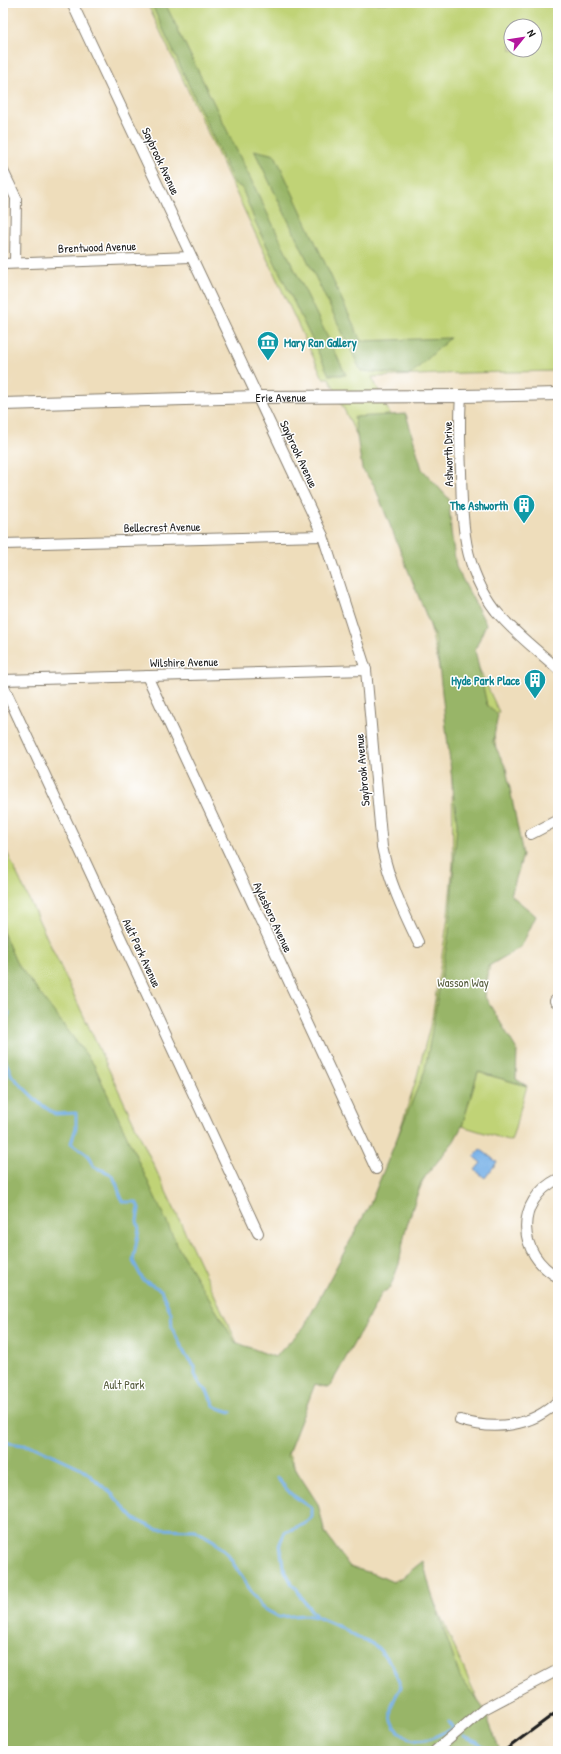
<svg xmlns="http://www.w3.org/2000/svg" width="561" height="1754" font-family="'Patrick Hand',sans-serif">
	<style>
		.green { fill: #c0d376; stroke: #6e7849; fill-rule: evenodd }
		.forest { fill: #98b567; stroke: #5a6842 }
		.water { fill: #76b0e7; stroke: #496682 }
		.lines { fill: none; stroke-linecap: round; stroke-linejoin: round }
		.stream { stroke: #76b0e7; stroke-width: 3 }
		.minor-casing { stroke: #857c6c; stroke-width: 12 }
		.tertiary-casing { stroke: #857c6c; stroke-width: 14 }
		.minor { stroke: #fff; stroke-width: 10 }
		.tertiary { stroke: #fff; stroke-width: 12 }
		.rail { stroke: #1c1c1c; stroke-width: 3 }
		.labels { text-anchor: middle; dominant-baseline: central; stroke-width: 3; stroke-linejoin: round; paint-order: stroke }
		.street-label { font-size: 12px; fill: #1c1c1c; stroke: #fff }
		.culture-label { font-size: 12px; font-weight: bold; fill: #0d838f; stroke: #fff; text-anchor: end }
		.park-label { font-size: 12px; fill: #555c3c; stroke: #fff }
	</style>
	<rect width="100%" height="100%" fill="#fff"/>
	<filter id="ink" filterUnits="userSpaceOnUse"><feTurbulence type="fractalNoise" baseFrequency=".025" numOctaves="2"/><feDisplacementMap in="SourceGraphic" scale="8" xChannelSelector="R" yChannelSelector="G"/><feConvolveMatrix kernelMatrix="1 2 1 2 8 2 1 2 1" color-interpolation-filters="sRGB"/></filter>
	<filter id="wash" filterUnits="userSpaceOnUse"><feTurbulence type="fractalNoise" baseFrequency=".012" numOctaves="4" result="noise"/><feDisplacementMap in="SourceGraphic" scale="16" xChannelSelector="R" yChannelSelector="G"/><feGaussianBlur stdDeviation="0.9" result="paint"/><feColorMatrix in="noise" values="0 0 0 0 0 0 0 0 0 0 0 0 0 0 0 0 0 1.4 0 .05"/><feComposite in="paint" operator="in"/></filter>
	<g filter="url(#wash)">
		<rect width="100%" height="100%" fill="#edb"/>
		<g class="green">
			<path d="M147,3H558V371L463,373L372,377L405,445L477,664L499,712L492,716L499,775L491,958L486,988L480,1020L426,1174L415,1200L280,1435L359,1604L422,1574L479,1703L3,1751V844L262,1396L349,1261L396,1142L416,1080L432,1018L447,924L453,863L452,771L442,682L430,625L382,488L329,378H323L317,365ZM511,26H535V50H511Z"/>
			<polygon points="478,1072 527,1086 511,1141 462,1126"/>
		</g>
		<g class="forest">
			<polygon points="151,3 165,3 346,375 329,375 255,221 242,188 234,183"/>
			<polygon points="254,150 275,155 361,341 450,338 410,375 361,371"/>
			<polygon points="406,414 422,469 449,499 451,531 456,567 486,624 475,650 487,705 498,715 493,742 506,768 523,855 511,895 536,916 521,947 487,967 485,997 517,1050 516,1079 527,1086 478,1072 462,1126 454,1141 421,1182 405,1232 399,1264 390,1288 382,1293 329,1388 315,1384 287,1456 318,1504 325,1533 350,1567 375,1574 393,1582 403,1577 423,1561 431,1592 460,1677 484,1709 500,1751 3,1751 3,932 16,962 94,1065 179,1249 235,1342 275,1357 304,1327 370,1204 425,1070 449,931 457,824 436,640 374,485 362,469 354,417"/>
		</g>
		<polygon class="water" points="480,1149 497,1162 485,1178 475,1170 481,1163 474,1157"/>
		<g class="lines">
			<g class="stream">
				<polyline points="3,1006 9,1013 3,1029"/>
				<path d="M3,1049L5,1060L12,1076L39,1103L55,1114L76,1113V1128L71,1143C80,1151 91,1152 93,1166C99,1170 106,1170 111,1175C119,1182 117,1194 124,1202H136L139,1208L137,1221L139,1229L133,1261L143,1280L161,1290L171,1313L172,1328L186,1356L195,1367V1375L202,1387L207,1391L215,1407L231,1412"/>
				<path d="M3,1442L36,1447L81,1468L113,1495L134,1519L156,1529L195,1530L214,1541L228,1555L261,1607L279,1617L305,1615L317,1617L340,1627L356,1637L366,1640L378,1648L392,1665L401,1687C396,1695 389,1707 391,1716C394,1732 409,1743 425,1740C434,1738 444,1732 453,1728L448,1721"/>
				<polyline points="277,1478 291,1494 312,1508 312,1517 304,1524 285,1532 280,1543 283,1567 292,1584 297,1589 302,1599 316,1616"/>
				<polyline points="464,1736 478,1742 488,1751"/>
				<polyline points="552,1751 558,1746"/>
			</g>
		</g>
	</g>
	<g filter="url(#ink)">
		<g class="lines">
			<g class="minor-casing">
				<g id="minor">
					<path d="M72,3L323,536L366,670L382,847C389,881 403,911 418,942"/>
					<polyline points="3,171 16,198 15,263"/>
					<polyline points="3,264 191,257"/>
					<path d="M461,396C459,422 460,447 461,472C462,523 463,568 496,611C514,633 537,650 558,669"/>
					<polyline points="3,544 323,536"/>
					<polyline points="147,676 376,1169"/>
					<polyline points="3,680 366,670"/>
					<polyline points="3,685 258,1233"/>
					<polyline points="531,834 558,820"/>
					<polyline points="555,1001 558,999"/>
					<path d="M558,1179C514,1201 517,1254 558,1277"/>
					<path d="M460,1420C494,1431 532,1427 558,1401"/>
					<polyline points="435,1751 484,1709 558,1670"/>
				</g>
			</g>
			<g class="tertiary-casing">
				<g id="tertiary">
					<path id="s1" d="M3,404L258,397L461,396L558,394"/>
				</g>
			</g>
			<use href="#minor" class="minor"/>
			<use href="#tertiary" class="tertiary"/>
			<polyline class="rail" points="504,1751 558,1711"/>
		</g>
	</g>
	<defs>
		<g id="museum-pin" transform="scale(1.15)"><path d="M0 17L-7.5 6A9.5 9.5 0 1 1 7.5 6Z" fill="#0f9aa8" stroke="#fff"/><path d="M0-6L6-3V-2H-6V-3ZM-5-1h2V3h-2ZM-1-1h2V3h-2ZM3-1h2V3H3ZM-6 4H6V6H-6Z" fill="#fff"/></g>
		<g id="building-pin" transform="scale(1.15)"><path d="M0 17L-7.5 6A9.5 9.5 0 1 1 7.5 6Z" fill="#0f9aa8" stroke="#fff"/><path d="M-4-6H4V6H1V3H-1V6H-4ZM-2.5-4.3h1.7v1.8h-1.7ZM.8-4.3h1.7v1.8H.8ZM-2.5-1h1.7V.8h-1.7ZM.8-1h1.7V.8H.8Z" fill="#fff"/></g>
	</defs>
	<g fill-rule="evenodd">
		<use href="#museum-pin" x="268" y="342"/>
		<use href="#building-pin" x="524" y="505"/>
		<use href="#building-pin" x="535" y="680"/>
	</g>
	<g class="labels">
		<g class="street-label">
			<text transform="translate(161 161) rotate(65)">Saybrook Avenue</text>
			<text transform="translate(97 247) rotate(-2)">Brentwood Avenue</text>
			<text stroke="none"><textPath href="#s1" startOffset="278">Erie Avenue</textPath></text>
			<text transform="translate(299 454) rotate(65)">Saybrook Avenue</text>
			<text transform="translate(448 454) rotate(-91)">Ashworth Drive</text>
			<text transform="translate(162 527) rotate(-1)">Bellecrest Avenue</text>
			<text transform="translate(184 662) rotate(-1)">Wilshire Avenue</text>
			<text transform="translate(362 770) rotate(-95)">Saybrook Avenue</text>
			<text transform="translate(273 917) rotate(65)">Aylesboro Avenue</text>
			<text transform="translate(142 953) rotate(65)">Ault Park Avenue</text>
		</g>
		<g class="culture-label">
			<text x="284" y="342" text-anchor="start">Mary Ran Gallery</text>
			<text x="508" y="505">The Ashworth</text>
			<text x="520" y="680">Hyde Park Place</text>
		</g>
		<g class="park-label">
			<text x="463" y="982">Wasson Way</text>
			<text x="124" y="1384">Ault Park</text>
		</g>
	</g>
	<rect width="561" height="1754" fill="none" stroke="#fff" stroke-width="16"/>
	<g transform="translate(523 38) rotate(60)"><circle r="19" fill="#ffffff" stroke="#a4a4a4"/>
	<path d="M0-3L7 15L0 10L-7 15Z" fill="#b5179e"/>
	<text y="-6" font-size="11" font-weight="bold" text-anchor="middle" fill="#1c1c1c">N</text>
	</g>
</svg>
